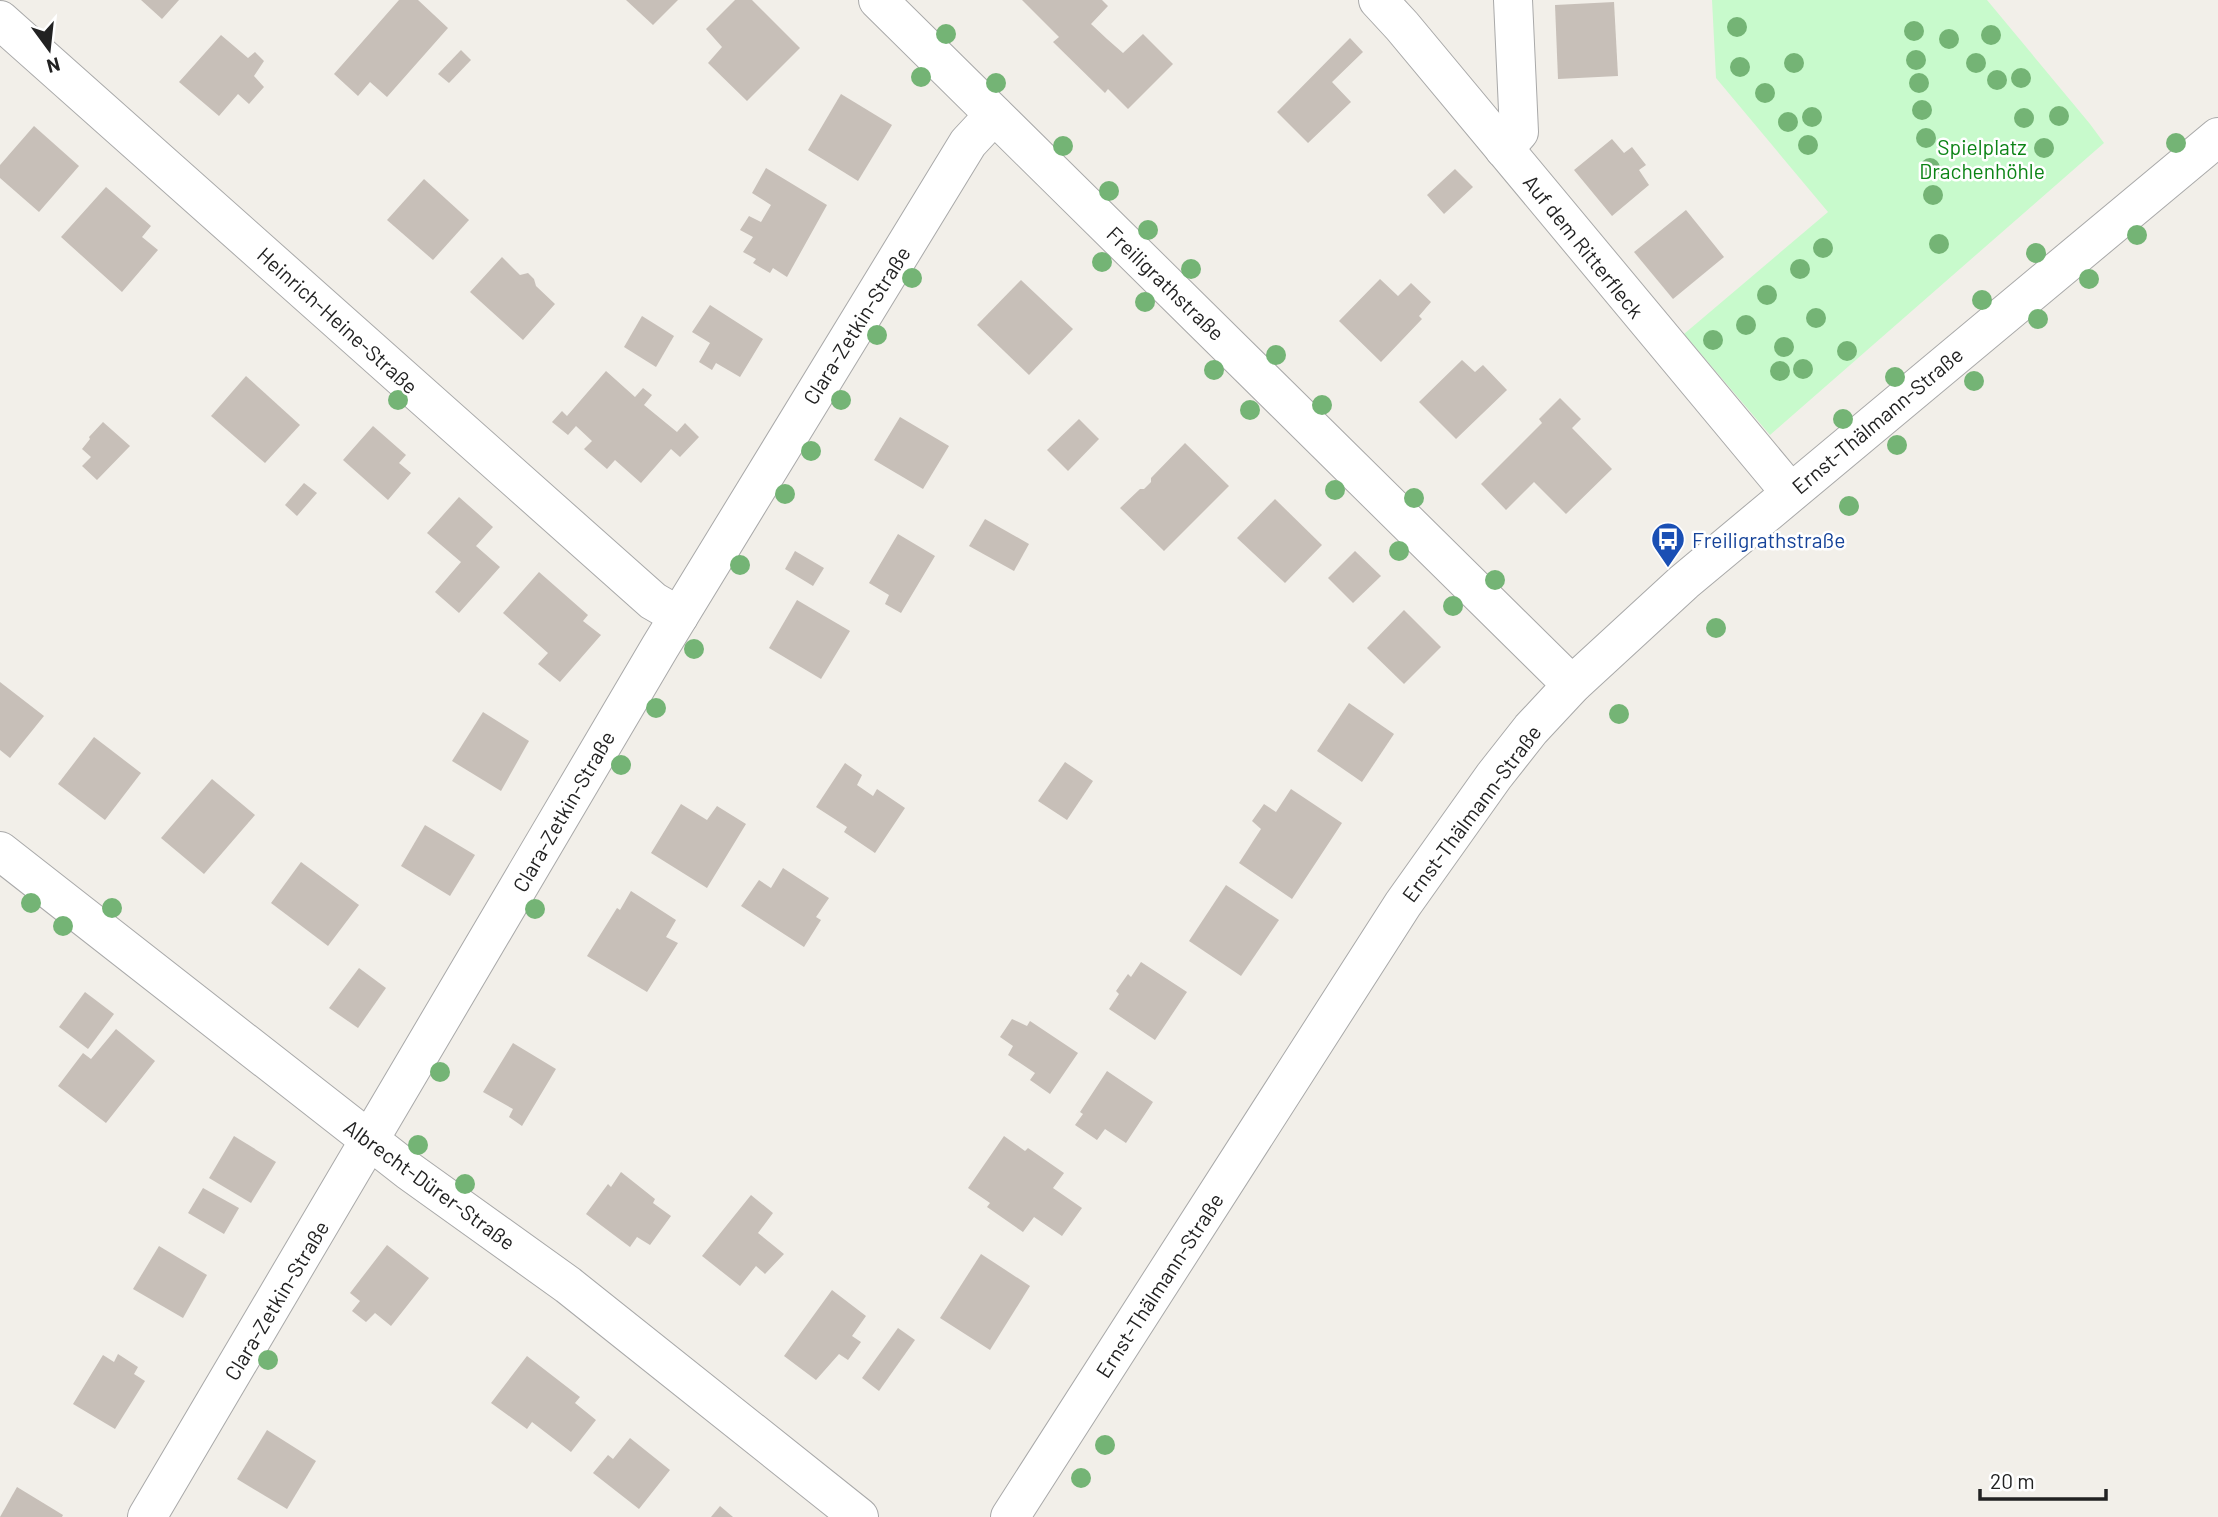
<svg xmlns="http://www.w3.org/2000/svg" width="2218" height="1517" font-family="Barlow,sans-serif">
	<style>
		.park { fill: #c8facc }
		.building { fill: #c7bfb8 }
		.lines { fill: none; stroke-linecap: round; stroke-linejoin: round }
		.minor-casing { stroke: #a9a9a9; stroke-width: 40 }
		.tertiary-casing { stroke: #a9a9a9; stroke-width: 40 }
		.minor { stroke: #fff; stroke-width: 38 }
		.tertiary { stroke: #fff; stroke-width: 38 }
		.tree { fill: #74b475 }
		.labels { text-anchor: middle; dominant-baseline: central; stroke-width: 5; stroke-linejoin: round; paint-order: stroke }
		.park-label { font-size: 21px; fill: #0c8416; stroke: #fff }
		.street-label { font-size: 21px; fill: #222; stroke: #fff }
		.transit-label { font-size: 21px; fill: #164399; stroke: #fff; text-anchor: start }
	</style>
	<rect width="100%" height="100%" fill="#f2efe9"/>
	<polygon class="park" points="1712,0 1987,0 2090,124 2104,143 1770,435 1684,334 1828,212 1716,78"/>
	<g class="building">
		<polygon points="141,0 179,0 162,19"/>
		<polygon points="399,0 418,0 448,28 387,97 370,82 358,96 334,74"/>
		<polygon points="626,0 678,0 653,25"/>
		<polygon points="735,0 752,0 800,48 747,101 708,63 722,47 706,29"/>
		<polygon points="1022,0 1102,0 1108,6 1091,24 1107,39 1123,53 1143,34 1173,64 1128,109 1108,89 1105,93 1053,42 1059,37"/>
		<polygon points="1614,2 1618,76 1558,79 1555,5"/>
		<polygon points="221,35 248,58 255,52 264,61 254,76 264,87 249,104 238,94 219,116 179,82"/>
		<polygon points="1350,38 1363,52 1332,82 1351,102 1308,143 1277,112"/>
		<polygon points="461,50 471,60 449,83 438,74"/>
		<polygon points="841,94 892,125 858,181 808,150"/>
		<polygon points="34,126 79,166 39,212 0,178 0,165"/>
		<polygon points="1612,139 1624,153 1632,147 1646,165 1639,170 1649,185 1612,216 1574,170"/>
		<polygon points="766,168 827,205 787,277 773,268 770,273 753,263 756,259 743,252 753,237 740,230 749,216 761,222 771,205 752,193"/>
		<polygon points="1455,169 1473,187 1444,214 1427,195"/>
		<polygon points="424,179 469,220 433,260 387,220"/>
		<polygon points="106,187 151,226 142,237 158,250 122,292 61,237"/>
		<polygon points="1686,210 1724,257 1673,299 1634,252"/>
		<polygon points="502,257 520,275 528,273 534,279 536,286 555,304 523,340 470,292"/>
		<polygon points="1380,279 1398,296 1411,283 1431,302 1419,316 1422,319 1381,362 1339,321"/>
		<polygon points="1021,280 1073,329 1029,375 977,325"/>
		<polygon points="710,305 763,339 740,377 716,363 712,370 699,362 710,343 692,332"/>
		<polygon points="642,316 674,336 656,367 624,347"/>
		<polygon points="1462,360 1475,372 1483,365 1507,390 1456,439 1419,402"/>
		<polygon points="606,371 635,397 643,388 652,395 644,405 677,432 685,423 699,437 680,457 671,449 641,483 615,460 607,469 584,449 592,441 576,426 568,435 552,422 562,411 567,416"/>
		<polygon points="246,376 300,425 265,463 211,416"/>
		<polygon points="1560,398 1581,419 1572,428 1612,469 1566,514 1534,482 1506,510 1481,484 1542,423 1539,419"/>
		<polygon points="900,417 949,446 923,489 874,460"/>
		<polygon points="1079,419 1099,439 1068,471 1047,450"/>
		<polygon points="103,422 130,446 97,480 82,466 91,457 82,449 90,439 89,437"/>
		<polygon points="373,426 406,455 399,463 411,473 388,500 343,460"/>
		<polygon points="1185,443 1229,486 1164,551 1120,508 1140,489 1144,489 1151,482 1151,478"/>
		<polygon points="304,483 317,493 297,516 285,505"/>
		<polygon points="459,497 493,527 476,546 500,567 459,613 435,592 461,562 427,533"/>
		<polygon points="1275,499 1322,545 1285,583 1237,538"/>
		<polygon points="985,519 1029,544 1014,571 969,546"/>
		<polygon points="898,534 935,556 901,613 885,604 889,595 869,583"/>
		<polygon points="795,551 824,568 813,586 785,569"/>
		<polygon points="1355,551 1381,576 1353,603 1328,578"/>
		<polygon points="539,572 588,615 583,621 601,635 560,682 538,664 548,653 503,613"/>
		<polygon points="797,600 850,631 821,679 769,648"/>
		<polygon points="1404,610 1441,647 1404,684 1367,648"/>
		<polygon points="0,682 44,716 10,758 0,750"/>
		<polygon points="1349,703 1394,734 1362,782 1317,751"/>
		<polygon points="483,712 529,741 501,791 452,761"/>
		<polygon points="94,737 141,773 105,820 58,784"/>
		<polygon points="1065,762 1093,781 1067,820 1038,801"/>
		<polygon points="845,763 862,775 857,785 873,796 877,789 905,808 875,853 844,832 847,827 816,807"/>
		<polygon points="212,779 255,815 204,874 161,838"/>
		<polygon points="1291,789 1342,823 1292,899 1239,863 1261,829 1252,821 1264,804 1276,812"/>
		<polygon points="681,804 707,820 717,806 746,824 707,888 651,853"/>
		<polygon points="425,825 475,855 450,896 401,866"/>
		<polygon points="301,862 359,905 328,946 271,903"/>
		<polygon points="783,868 829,898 816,917 821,920 804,947 741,906 759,880 771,888"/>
		<polygon points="1226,885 1279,920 1241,976 1189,941"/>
		<polygon points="631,891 676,920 666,937 678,943 647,992 587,956 617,908 620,910"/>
		<polygon points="1141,962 1187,992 1155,1040 1109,1009 1119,994 1116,991 1128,974 1131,977"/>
		<polygon points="359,968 386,988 358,1028 329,1008"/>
		<polygon points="85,992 114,1014 88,1049 59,1027"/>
		<polygon points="1012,1019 1027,1026 1030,1021 1078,1053 1050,1094 1030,1080 1035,1073 1008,1055 1013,1046 1000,1037"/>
		<polygon points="116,1029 155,1061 106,1123 58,1086 83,1053 91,1059"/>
		<polygon points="513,1043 556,1069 522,1126 509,1117 513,1109 483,1092"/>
		<polygon points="1107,1071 1153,1102 1126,1143 1105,1129 1097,1140 1075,1125 1083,1114 1080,1112"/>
		<polygon points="234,1136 276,1162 251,1203 209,1178"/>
		<polygon points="1004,1136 1025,1151 1028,1148 1064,1173 1053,1188 1082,1208 1062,1236 1034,1217 1023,1232 987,1207 990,1203 968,1188"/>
		<polygon points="621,1172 655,1199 653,1203 671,1216 650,1245 637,1237 630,1247 586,1214 608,1184 611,1187"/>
		<polygon points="203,1188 239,1208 224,1234 188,1213"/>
		<polygon points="751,1195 773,1213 758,1233 784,1254 765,1274 756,1266 740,1286 702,1256"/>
		<polygon points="387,1245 429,1278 391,1326 375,1313 366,1322 352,1311 360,1301 350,1293"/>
		<polygon points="159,1246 207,1275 183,1318 133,1289"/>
		<polygon points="981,1254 1030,1286 990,1350 940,1318"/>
		<polygon points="832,1290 866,1316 852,1336 861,1342 848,1360 839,1354 816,1380 784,1356"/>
		<polygon points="898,1328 915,1340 879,1391 862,1378"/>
		<polygon points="118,1354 138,1367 134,1374 145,1381 115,1429 73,1404 103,1355 114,1362"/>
		<polygon points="527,1356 580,1397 575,1403 596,1420 571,1452 532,1422 527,1429 491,1403"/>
		<polygon points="267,1430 316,1461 287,1509 237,1479"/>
		<polygon points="630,1438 670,1470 639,1509 593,1473 608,1455 613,1459"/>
		<polygon points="17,1487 63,1515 62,1517 0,1517"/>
		<polygon points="720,1506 733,1517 711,1517"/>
	</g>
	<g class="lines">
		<g class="minor-casing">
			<g id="minor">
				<polyline points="1378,0 1402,26 1790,492"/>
				<polyline points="0,20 653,601 679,616"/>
				<polyline points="1504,149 1519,132 1513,0"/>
				<polyline points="0,851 409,1171 568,1285 859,1517"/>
				<polyline points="147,1517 660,647 968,143 994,115"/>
			</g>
		</g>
		<g class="tertiary-casing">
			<g id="tertiary">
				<polyline points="878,0 1572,685"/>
				<polyline points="1010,1517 1403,904 1494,776 1531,729 1572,685 1684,582 2218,137"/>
			</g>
		</g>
		<use href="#minor" class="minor"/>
		<use href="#tertiary" class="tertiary"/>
	</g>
	<g class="tree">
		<circle cx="1737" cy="27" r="10"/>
		<circle cx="1914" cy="31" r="10"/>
		<circle cx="946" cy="34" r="10"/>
		<circle cx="1991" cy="35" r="10"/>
		<circle cx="1949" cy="39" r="10"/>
		<circle cx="1916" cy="60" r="10"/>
		<circle cx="1794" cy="63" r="10"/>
		<circle cx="1976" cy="63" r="10"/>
		<circle cx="1740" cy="67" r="10"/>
		<circle cx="921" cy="77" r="10"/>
		<circle cx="2021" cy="78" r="10"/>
		<circle cx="1997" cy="80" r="10"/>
		<circle cx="996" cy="83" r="10"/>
		<circle cx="1919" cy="83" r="10"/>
		<circle cx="1765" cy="93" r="10"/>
		<circle cx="1922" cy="110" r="10"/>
		<circle cx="2059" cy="116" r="10"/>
		<circle cx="1812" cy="117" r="10"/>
		<circle cx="2024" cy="118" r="10"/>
		<circle cx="1788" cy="122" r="10"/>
		<circle cx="1926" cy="138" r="10"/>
		<circle cx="2176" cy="143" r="10"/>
		<circle cx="1808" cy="145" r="10"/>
		<circle cx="1063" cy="146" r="10"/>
		<circle cx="2044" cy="148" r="10"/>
		<circle cx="1930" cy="168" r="10"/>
		<circle cx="1109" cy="191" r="10"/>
		<circle cx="1933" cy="195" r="10"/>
		<circle cx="1148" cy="230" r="10"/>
		<circle cx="2137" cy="235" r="10"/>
		<circle cx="1939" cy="244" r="10"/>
		<circle cx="1823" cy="248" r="10"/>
		<circle cx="2036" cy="253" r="10"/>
		<circle cx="1102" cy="262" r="10"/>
		<circle cx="1191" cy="269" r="10"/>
		<circle cx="1800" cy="269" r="10"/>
		<circle cx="912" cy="278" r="10"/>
		<circle cx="2089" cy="279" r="10"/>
		<circle cx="1767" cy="295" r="10"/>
		<circle cx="1982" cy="300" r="10"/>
		<circle cx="1145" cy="302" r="10"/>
		<circle cx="1816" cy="318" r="10"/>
		<circle cx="2038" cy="319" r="10"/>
		<circle cx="1746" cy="325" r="10"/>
		<circle cx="877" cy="335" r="10"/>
		<circle cx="1713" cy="340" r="10"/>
		<circle cx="1784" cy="347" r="10"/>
		<circle cx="1847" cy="351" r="10"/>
		<circle cx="1276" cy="355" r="10"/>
		<circle cx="1803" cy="369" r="10"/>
		<circle cx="1214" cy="370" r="10"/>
		<circle cx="1780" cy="371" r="10"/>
		<circle cx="1895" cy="377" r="10"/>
		<circle cx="1974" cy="381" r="10"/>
		<circle cx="398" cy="400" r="10"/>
		<circle cx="841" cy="400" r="10"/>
		<circle cx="1322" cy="405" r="10"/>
		<circle cx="1250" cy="410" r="10"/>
		<circle cx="1843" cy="419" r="10"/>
		<circle cx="1897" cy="445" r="10"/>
		<circle cx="811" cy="451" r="10"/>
		<circle cx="1335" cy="490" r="10"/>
		<circle cx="785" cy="494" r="10"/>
		<circle cx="1414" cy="498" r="10"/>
		<circle cx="1849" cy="506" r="10"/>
		<circle cx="1399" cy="551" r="10"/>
		<circle cx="740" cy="565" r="10"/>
		<circle cx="1495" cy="580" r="10"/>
		<circle cx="1453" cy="606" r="10"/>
		<circle cx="1716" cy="628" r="10"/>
		<circle cx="694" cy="649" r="10"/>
		<circle cx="656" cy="708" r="10"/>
		<circle cx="1619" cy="714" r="10"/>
		<circle cx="621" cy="765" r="10"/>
		<circle cx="31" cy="903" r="10"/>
		<circle cx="112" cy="908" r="10"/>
		<circle cx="535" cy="909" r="10"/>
		<circle cx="63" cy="926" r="10"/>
		<circle cx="440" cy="1072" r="10"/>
		<circle cx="418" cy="1145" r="10"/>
		<circle cx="465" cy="1184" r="10"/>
		<circle cx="268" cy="1360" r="10"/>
		<circle cx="1105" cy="1445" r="10"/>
		<circle cx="1081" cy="1478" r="10"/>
	</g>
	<defs>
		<g id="bus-pin" transform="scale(1.75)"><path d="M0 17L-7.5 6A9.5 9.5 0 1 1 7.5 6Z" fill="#1a4fb4" stroke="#fff"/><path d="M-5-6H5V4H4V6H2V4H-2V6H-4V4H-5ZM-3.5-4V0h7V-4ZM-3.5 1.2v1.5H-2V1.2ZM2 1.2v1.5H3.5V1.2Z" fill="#fff"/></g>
	</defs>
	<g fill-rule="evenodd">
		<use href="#bus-pin" x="1668" y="539"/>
	</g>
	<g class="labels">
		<g class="park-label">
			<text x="1982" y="146">Spielplatz<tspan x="1982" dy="24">Drachenhöhle</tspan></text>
		</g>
		<g class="street-label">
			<text transform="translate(1584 246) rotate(51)">Auf dem Ritterfleck</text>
			<text transform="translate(1166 283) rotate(44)">Freiligrathstraße</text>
			<text transform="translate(338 320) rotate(42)">Heinrich-Heine-Straße</text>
			<text transform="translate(856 325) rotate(-58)">Clara-Zetkin-Straße</text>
			<text transform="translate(1877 420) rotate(-40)">Ernst-Thälmann-Straße</text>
			<text transform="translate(563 811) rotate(-60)">Clara-Zetkin-Straße</text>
			<text transform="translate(1471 813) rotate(-53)">Ernst-Thälmann-Straße</text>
			<text transform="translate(430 1184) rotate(36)">Albrecht-Dürer-Straße</text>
			<text transform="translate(1159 1285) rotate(-57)">Ernst-Thälmann-Straße</text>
			<text transform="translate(276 1300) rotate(-59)">Clara-Zetkin-Straße</text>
		</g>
		<g class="transit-label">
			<text x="1692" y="539">Freiligrathstraße</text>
		</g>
	</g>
	<g transform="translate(49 49) rotate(165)" stroke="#ffffff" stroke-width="5" paint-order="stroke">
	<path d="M0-5L12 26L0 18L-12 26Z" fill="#222222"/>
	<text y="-10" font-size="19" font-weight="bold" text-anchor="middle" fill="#222222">N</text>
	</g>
	<path d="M1980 1489v10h126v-10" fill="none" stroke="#222222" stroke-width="3.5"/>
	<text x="1990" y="1489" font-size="21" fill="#222222" stroke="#ffffff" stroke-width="5" paint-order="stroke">20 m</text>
</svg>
